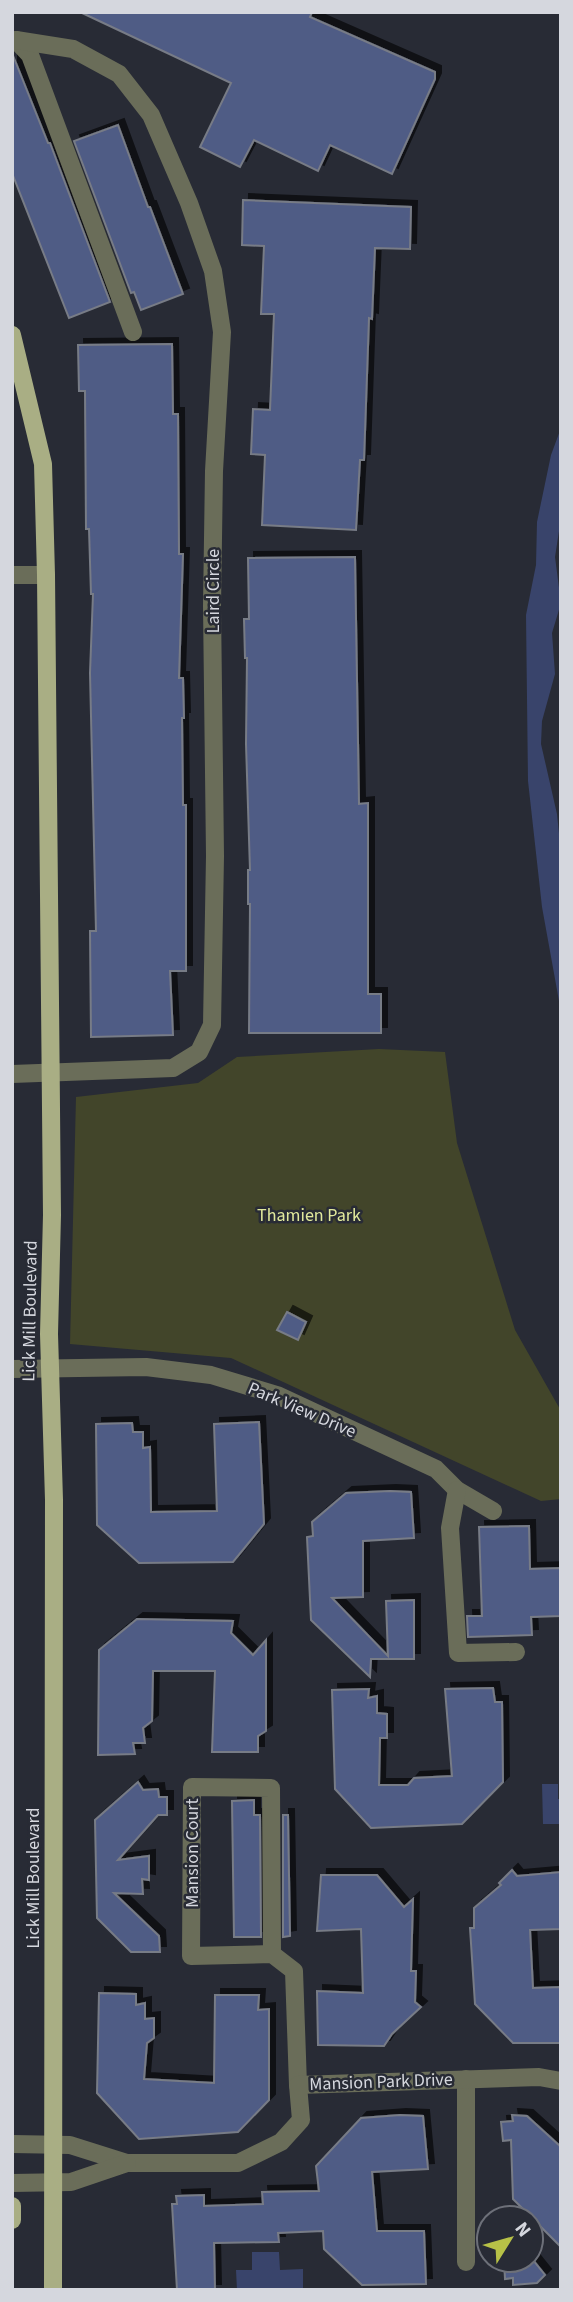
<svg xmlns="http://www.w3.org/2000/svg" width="573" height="2302" font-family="'Source Sans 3',sans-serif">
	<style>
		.green { fill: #42452a }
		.water { fill: #39446b }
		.building { fill: #505b85; stroke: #777b86; stroke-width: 2; filter: url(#shadow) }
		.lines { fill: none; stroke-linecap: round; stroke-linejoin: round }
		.minor { stroke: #6a6d59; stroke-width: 18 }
		.major { stroke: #a9ae84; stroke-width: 18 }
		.labels { text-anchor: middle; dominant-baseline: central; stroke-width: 5; stroke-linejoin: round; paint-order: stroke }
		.street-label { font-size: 18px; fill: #d5d7de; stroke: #282b35 }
		.park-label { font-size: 18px; fill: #e1e99c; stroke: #282b35 }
	</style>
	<defs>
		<filter id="shadow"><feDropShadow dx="6" dy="-6" stdDeviation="0" flood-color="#0009"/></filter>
	</defs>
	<rect width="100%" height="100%" fill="#282b35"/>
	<polygon class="green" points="379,1049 445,1052 457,1143 515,1330 561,1411 561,1499 541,1501 231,1358 70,1344 76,1097 198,1083 237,1057"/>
	<g class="water">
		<polygon points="561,428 561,518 555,557 561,603 552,633 555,674 542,721 541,744 557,814 561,853 561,1041 559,1001 542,907 528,781 526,615 536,565 537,522 551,455"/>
		<polygon points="542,1784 558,1784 558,1799 561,1799 561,1824 543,1824"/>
		<polygon points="252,2252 279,2252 280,2270 303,2269 303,2290 237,2290 236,2270 252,2270"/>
	</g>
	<g class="building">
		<polygon points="80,12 312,12 310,17 435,72 435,79 392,174 330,145 318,171 254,140 240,167 200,147 231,83"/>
		<polygon points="12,53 48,143 50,143 110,302 69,318 12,173"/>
		<polygon points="118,125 148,207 150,207 183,294 141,310 134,292 131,293 74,141"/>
		<polygon points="243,200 411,207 410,249 375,248 372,319 369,318 364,460 360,460 356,530 262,525 265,455 251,454 253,409 270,410 274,314 261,314 264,246 242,245"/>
		<polygon points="172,344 173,414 178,414 179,554 183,554 179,678 183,678 184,718 182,718 183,805 186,805 186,971 170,971 173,1035 91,1037 90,931 96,931 90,673 93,594 91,594 89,529 86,529 85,391 79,391 78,345"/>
		<polygon points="355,557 359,804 368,803 368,994 381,994 381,1033 249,1033 250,904 248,904 248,870 250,870 246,744 247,658 245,658 244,619 249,619 248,558"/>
		<polygon points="287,1312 306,1322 298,1340 277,1330"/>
		<polygon points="259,1422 264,1524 233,1562 139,1563 97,1525 96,1424 132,1423 133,1432 143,1432 143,1448 150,1447 151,1512 217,1511 214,1424"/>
		<polygon points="390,1491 411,1492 414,1538 363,1541 363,1597 332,1598 388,1656 386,1601 414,1600 414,1659 371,1659 370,1677 311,1620 307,1537 313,1536 312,1522 346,1493"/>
		<polygon points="529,1526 530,1569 561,1568 561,1616 531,1617 532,1635 468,1637 467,1616 482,1616 479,1527"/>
		<polygon points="137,1619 233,1621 231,1633 253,1655 266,1640 266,1731 258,1736 258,1752 212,1752 215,1671 153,1671 152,1721 143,1728 145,1743 133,1743 135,1754 98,1755 99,1650"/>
		<polygon points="493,1688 495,1702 502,1702 503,1782 462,1824 371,1828 335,1789 332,1690 369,1689 368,1698 377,1696 377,1713 387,1714 387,1738 380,1738 379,1785 408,1785 414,1778 452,1776 445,1689"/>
		<polygon points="138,1782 143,1790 158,1789 159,1797 167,1797 167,1815 158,1815 118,1860 149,1856 149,1880 142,1879 143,1894 114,1893 159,1936 160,1952 131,1952 97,1918 95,1820"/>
		<polygon points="254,1800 254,1815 260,1815 261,1937 234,1937 232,1801"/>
		<polygon points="283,1815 288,1815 290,1936 283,1937"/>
		<polygon points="512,1870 517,1876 561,1872 561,1929 530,1930 533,1988 561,1987 561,2043 513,2043 475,2004 470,1928 474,1928 474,1908 501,1885 499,1883"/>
		<polygon points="321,1875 377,1875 404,1907 413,1899 411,1971 416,1971 415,2002 421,2007 392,2034 384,2046 318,2045 317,1991 363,1993 361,1929 317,1931"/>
		<polygon points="99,1993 136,1994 136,2005 145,2003 145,2019 154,2018 154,2038 147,2043 144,2079 214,2083 215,1995 259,1995 258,2010 269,2009 269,2100 238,2132 139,2139 97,2093"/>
		<polygon points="400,2115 423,2116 428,2169 372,2172 377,2231 424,2231 426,2284 362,2285 324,2249 323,2231 278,2233 279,2242 214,2243 215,2290 177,2290 172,2204 177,2204 176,2196 204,2195 204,2206 263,2204 262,2192 319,2191 316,2166 361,2118"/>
		<polygon points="512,2115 527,2116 561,2147 561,2247 513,2199 511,2140 503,2141 501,2122 513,2121"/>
		<polygon points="504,2260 533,2260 545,2275 537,2283 513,2285 513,2278 505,2279"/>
	</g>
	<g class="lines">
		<g class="minor">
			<polyline points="16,40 30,55 133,332"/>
			<polyline points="12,41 16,40 73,49 119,74 151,115 189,203 213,271 222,332 214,471 212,606 215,856 212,1025 199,1052 173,1068 12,1074"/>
			<polyline points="12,575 46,575"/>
			<polyline points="12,1369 146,1367 211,1375 277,1395 436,1469 457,1490 493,1511"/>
			<polyline points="457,1490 450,1528 458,1653 516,1652"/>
			<polyline points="272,1954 271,1788 192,1787 191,1956 272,1954 294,1971 298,2085"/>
			<polyline points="466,2079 466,2262"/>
			<polyline points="12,2144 70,2145 127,2163 238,2163 281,2142 301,2120 298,2085 539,2077 561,2081"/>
			<polyline points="12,2183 71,2182 127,2163"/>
		</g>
		<g class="major">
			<polyline points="12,335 43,464 46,575 52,1215 49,1334 54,1500 53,2290"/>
			<polyline points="12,2206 12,2220"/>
		</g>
	</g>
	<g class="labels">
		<g class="street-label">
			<text transform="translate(213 591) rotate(-90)">Laird Circle</text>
			<text transform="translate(30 1311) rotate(-89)">Lick Mill Boulevard</text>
			<text transform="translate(302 1410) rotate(23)">Park View Drive</text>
			<text transform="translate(192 1853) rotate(-90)">Mansion Court</text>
			<text transform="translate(33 1878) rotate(-90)">Lick Mill Boulevard</text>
			<text transform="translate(381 2082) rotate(-2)">Mansion Park Drive</text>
		</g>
		<g class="park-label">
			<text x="309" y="1215">Thamien Park</text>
		</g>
	</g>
	<rect width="573" height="2302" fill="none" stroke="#d5d7de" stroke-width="28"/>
	<g transform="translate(510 2239) rotate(53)"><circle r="33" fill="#282b35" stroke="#6d7079" stroke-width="2"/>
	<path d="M0-5L12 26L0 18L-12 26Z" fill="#b7c147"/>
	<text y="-10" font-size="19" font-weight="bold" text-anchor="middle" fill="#d5d7de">N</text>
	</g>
</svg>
